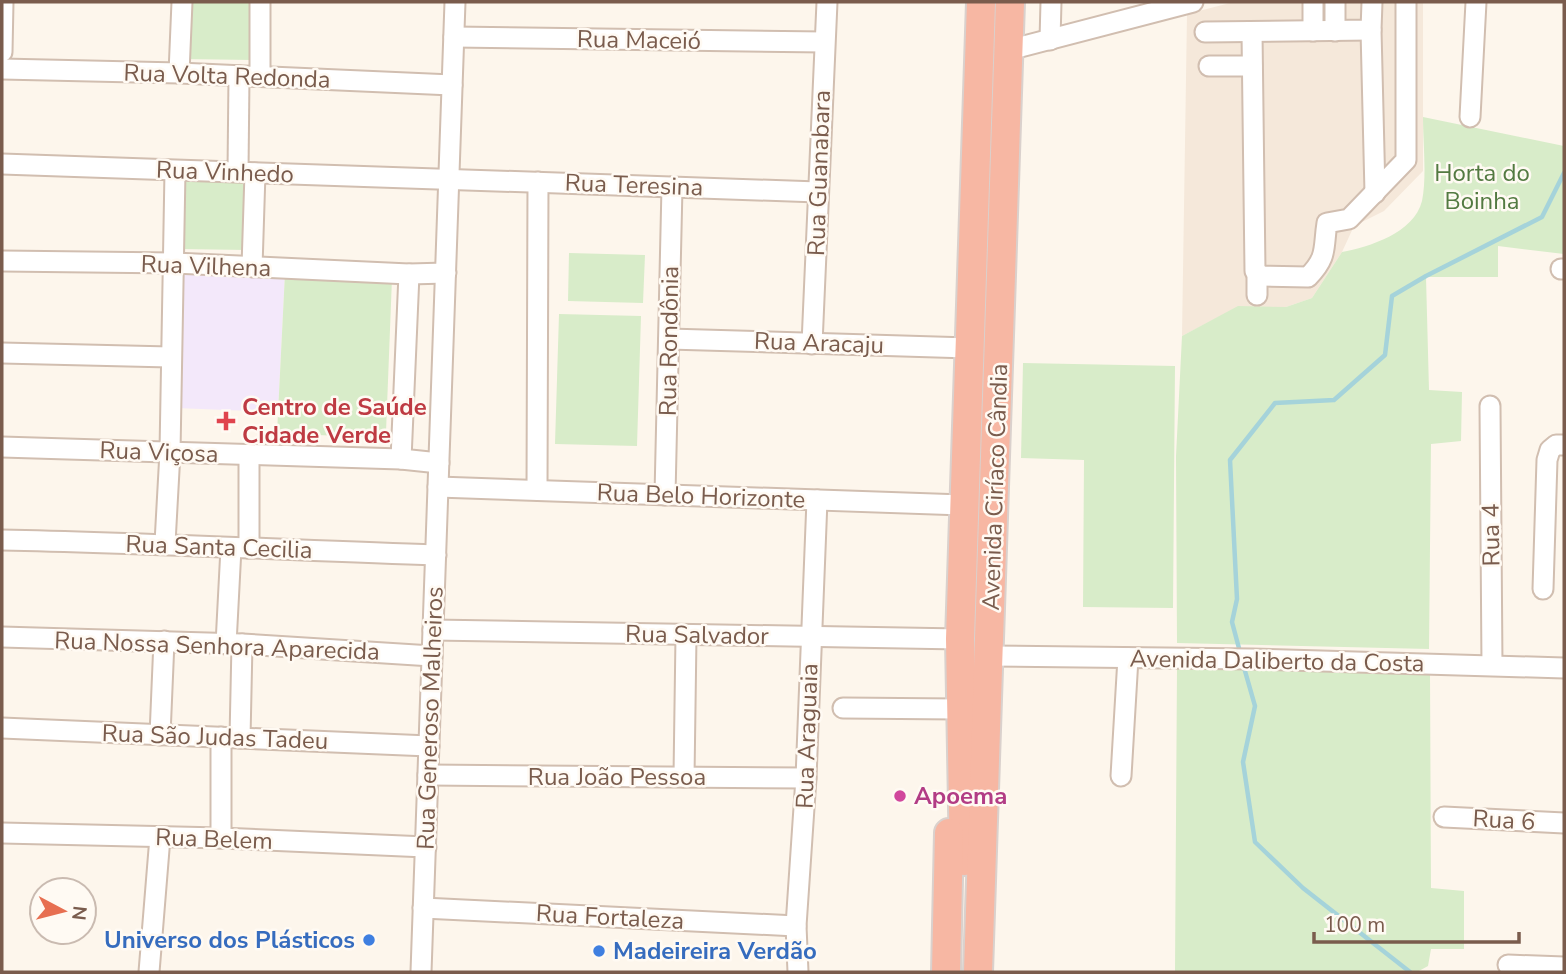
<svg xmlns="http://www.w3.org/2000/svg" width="1566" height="974" font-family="'Nunito Sans',sans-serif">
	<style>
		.residential { fill: #f5e8da }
		.education { fill: #f3e8fa }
		.green { fill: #d8ecc9 }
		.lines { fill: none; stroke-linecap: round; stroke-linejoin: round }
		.stream { stroke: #a5d3da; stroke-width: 4.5 }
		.minor-casing { stroke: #d1beb0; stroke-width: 23 }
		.highway-casing { stroke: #dad1cd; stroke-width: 32 }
		.minor { stroke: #fff; stroke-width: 19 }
		.highway { stroke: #f7b7a3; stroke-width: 28 }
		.health-dot { fill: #e0444e; stroke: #fffaf3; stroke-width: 2.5 }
		.hotel-dot { fill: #d1479c; stroke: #fffaf3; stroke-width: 2.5 }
		.shop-dot { fill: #3f7fe0; stroke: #fffaf3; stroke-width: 2.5 }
		.labels { text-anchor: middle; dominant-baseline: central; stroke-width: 5; stroke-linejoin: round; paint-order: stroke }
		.street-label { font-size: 24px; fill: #7a5c4d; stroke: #fffaf3 }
		.park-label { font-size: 24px; fill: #537a41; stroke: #fffaf3 }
		.health-label { font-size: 24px; font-weight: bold; fill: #be3a42; stroke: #fffaf3; text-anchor: start }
		.hotel-label { font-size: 24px; font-weight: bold; fill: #b23c85; stroke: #fffaf3; text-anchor: start }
		.shop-label { font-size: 24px; font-weight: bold; fill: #366cbe; stroke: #fffaf3; text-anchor: end }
	</style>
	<rect width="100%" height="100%" fill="#fdf6ec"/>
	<polygon class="residential" points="1234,2 1423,2 1423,171 1384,211 1354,226 1342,252 1312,298 1286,307 1238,307 1182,336 1187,14"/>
	<polygon class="education" points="183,271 285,273 278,412 176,408"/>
	<g class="green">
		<polygon points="183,2 255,2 253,60 181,59"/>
		<path d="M1423,117L1564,146V254L1498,246V277H1426L1429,390L1462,392L1461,441L1431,444L1429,649L1177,643L1176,456L1182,336L1238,306L1286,307L1312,298L1342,252C1369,247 1414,233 1422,201C1427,177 1423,142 1423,117Z"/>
		<polygon points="179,172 249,178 247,250 178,249"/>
		<polygon points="569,253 645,255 643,303 568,301"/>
		<polygon points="285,273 392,278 386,432 380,438 277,433"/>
		<polygon points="559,314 641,316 637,446 555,444"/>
		<polygon points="1023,363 1175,366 1173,608 1083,607 1084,460 1021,458"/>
		<polygon points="1177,668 1430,673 1431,888 1464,891 1464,949 1431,949 1428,966 1417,972 1175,972"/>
	</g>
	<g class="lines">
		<g class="stream">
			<polyline points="1240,652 1232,622 1237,599 1230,460 1275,403 1334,400 1385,355 1392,296 1426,276 1542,217 1564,173"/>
			<polyline points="1243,664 1255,706 1243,762 1255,842 1303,888 1410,972"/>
		</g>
		<g class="minor-casing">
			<g id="minor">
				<polyline points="260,2 260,76"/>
				<polyline points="1313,2 1313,31"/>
				<polyline points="1335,2 1335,31"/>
				<polyline points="1371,30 1375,193"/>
				<polyline points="1205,32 1371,30 1372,2"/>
				<path d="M1252,32L1255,271L1262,276L1308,277C1328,257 1323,248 1327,223L1349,219L1406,160V2"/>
				<polyline points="454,37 824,42"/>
				<polyline points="1050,40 1051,2"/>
				<polyline points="1009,50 1193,2"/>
				<polyline points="2,52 3,2"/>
				<polyline points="1209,66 1252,66"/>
				<polyline points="2,69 179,73 452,85"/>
				<polyline points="179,73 182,2"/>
				<polyline points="1470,117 1476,2"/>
				<polyline points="2,164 818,192"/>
				<polyline points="238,171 239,76"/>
				<polyline points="2,261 174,263 409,274 446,273"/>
				<polyline points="252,267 255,173"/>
				<polyline points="1561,269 1564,269"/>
				<polyline points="409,274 401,459 439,463"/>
				<polyline points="1257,295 1257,275"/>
				<polyline points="669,339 969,348"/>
				<polyline points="812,344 827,2"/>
				<polyline points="2,353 170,357"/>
				<polyline points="1490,406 1492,665"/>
				<polyline points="2,447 401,459"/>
				<polyline points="438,487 963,505"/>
				<polyline points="537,490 538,182"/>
				<polyline points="665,495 672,187"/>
				<path d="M2,540C147,543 291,550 436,555"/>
				<polyline points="165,543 170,452 175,171"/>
				<polyline points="249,548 249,455"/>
				<polyline points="1543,589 1547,460 1550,450 1556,445 1564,445"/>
				<polyline points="433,630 960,639"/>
				<polyline points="2,637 242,644 432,656"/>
				<polyline points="226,644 231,548"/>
				<polyline points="989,656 1252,659 1564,668"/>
				<polyline points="843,708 957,709"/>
				<polyline points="2,728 429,746"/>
				<polyline points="160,735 164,641"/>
				<polyline points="240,738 242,644"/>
				<polyline points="428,775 806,778"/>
				<polyline points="1121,776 1128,658"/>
				<polyline points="684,777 686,636"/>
				<polyline points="1444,817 1564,823"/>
				<polyline points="2,833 221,838 426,847"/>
				<polyline points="221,838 221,737"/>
				<polyline points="423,908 796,926"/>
				<polyline points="1508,965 1564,967"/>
				<polyline points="149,972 160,837"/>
				<polyline points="421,972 455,2"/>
				<polyline points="798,972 796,926 806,778 817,500"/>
			</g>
		</g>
		<g class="highway-casing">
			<g id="highway">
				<polyline points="964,861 960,639 981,2"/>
				<polyline points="946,972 949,833"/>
				<polyline points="978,972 1010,2"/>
			</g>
		</g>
		<use href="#minor" class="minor"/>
		<use href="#highway" class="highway"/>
	</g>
	<path class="health-dot" d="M222.5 410.5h7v7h7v7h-7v7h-7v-7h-7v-7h7z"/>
	<circle class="hotel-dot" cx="900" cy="796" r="7"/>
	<g class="shop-dot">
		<circle cx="369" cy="940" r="7"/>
		<circle cx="599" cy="951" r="7"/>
	</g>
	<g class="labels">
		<g class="street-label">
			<text transform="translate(639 40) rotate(1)">Rua Maceió</text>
			<text transform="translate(227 76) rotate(2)">Rua Volta Redonda</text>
			<text transform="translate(225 172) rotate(2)">Rua Vinhedo</text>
			<text transform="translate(819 173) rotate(-88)">Rua Guanabara</text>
			<text transform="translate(634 185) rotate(2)">Rua Teresina</text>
			<text transform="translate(206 266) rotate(2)">Rua Vilhena</text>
			<text transform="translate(669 341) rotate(-89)">Rua Rondônia</text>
			<text transform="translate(819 343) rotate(2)">Rua Aracaju</text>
			<text transform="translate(159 452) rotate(2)">Rua Viçosa</text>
			<text transform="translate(995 487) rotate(-88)">Avenida Ciríaco Cândia</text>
			<text transform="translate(701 496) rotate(2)">Rua Belo Horizonte</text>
			<text transform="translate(1491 535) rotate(-91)">Rua 4</text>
			<text transform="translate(219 547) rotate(2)">Rua Santa Cecilia</text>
			<text transform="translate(697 635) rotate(1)">Rua Salvador</text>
			<text transform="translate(217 646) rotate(2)">Rua Nossa Senhora Aparecida</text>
			<text transform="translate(1277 661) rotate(1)">Avenida Daliberto da Costa</text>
			<text transform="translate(430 718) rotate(-88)">Rua Generoso Malheiros</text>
			<text transform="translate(807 736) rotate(-88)">Rua Araguaia</text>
			<text transform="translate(215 737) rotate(2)">Rua São Judas Tadeu</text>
			<text x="617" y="777">Rua João Pessoa</text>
			<text transform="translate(1504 820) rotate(3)">Rua 6</text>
			<text transform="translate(214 839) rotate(2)">Rua Belem</text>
			<text transform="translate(610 917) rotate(3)">Rua Fortaleza</text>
		</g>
		<g class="park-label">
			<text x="1482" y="173">Horta do<tspan x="1482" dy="28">Boinha</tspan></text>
		</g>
		<g class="health-label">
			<text x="242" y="407">Centro de Saúde<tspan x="242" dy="28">Cidade Verde</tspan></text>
		</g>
		<g class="hotel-label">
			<text x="914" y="796">Apoema</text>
		</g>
		<g class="shop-label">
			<text x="355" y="940">Universo dos Plásticos</text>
			<text x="613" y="951" text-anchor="start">Madeireira Verdão</text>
		</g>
	</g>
	<rect width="1566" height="974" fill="none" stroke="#7a5c4d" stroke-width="7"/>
	<g transform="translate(63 911) rotate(97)"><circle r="33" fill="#fffaf3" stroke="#cabbb1" stroke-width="2"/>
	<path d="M0-5L12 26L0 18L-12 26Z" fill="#e76f51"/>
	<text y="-10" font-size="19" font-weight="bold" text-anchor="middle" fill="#7a5c4d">N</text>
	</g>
	<path d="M1314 932v10h205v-10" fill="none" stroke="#7a5c4d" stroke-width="3.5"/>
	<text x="1324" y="932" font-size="21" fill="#7a5c4d" stroke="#fffaf3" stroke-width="5" paint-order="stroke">100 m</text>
</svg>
